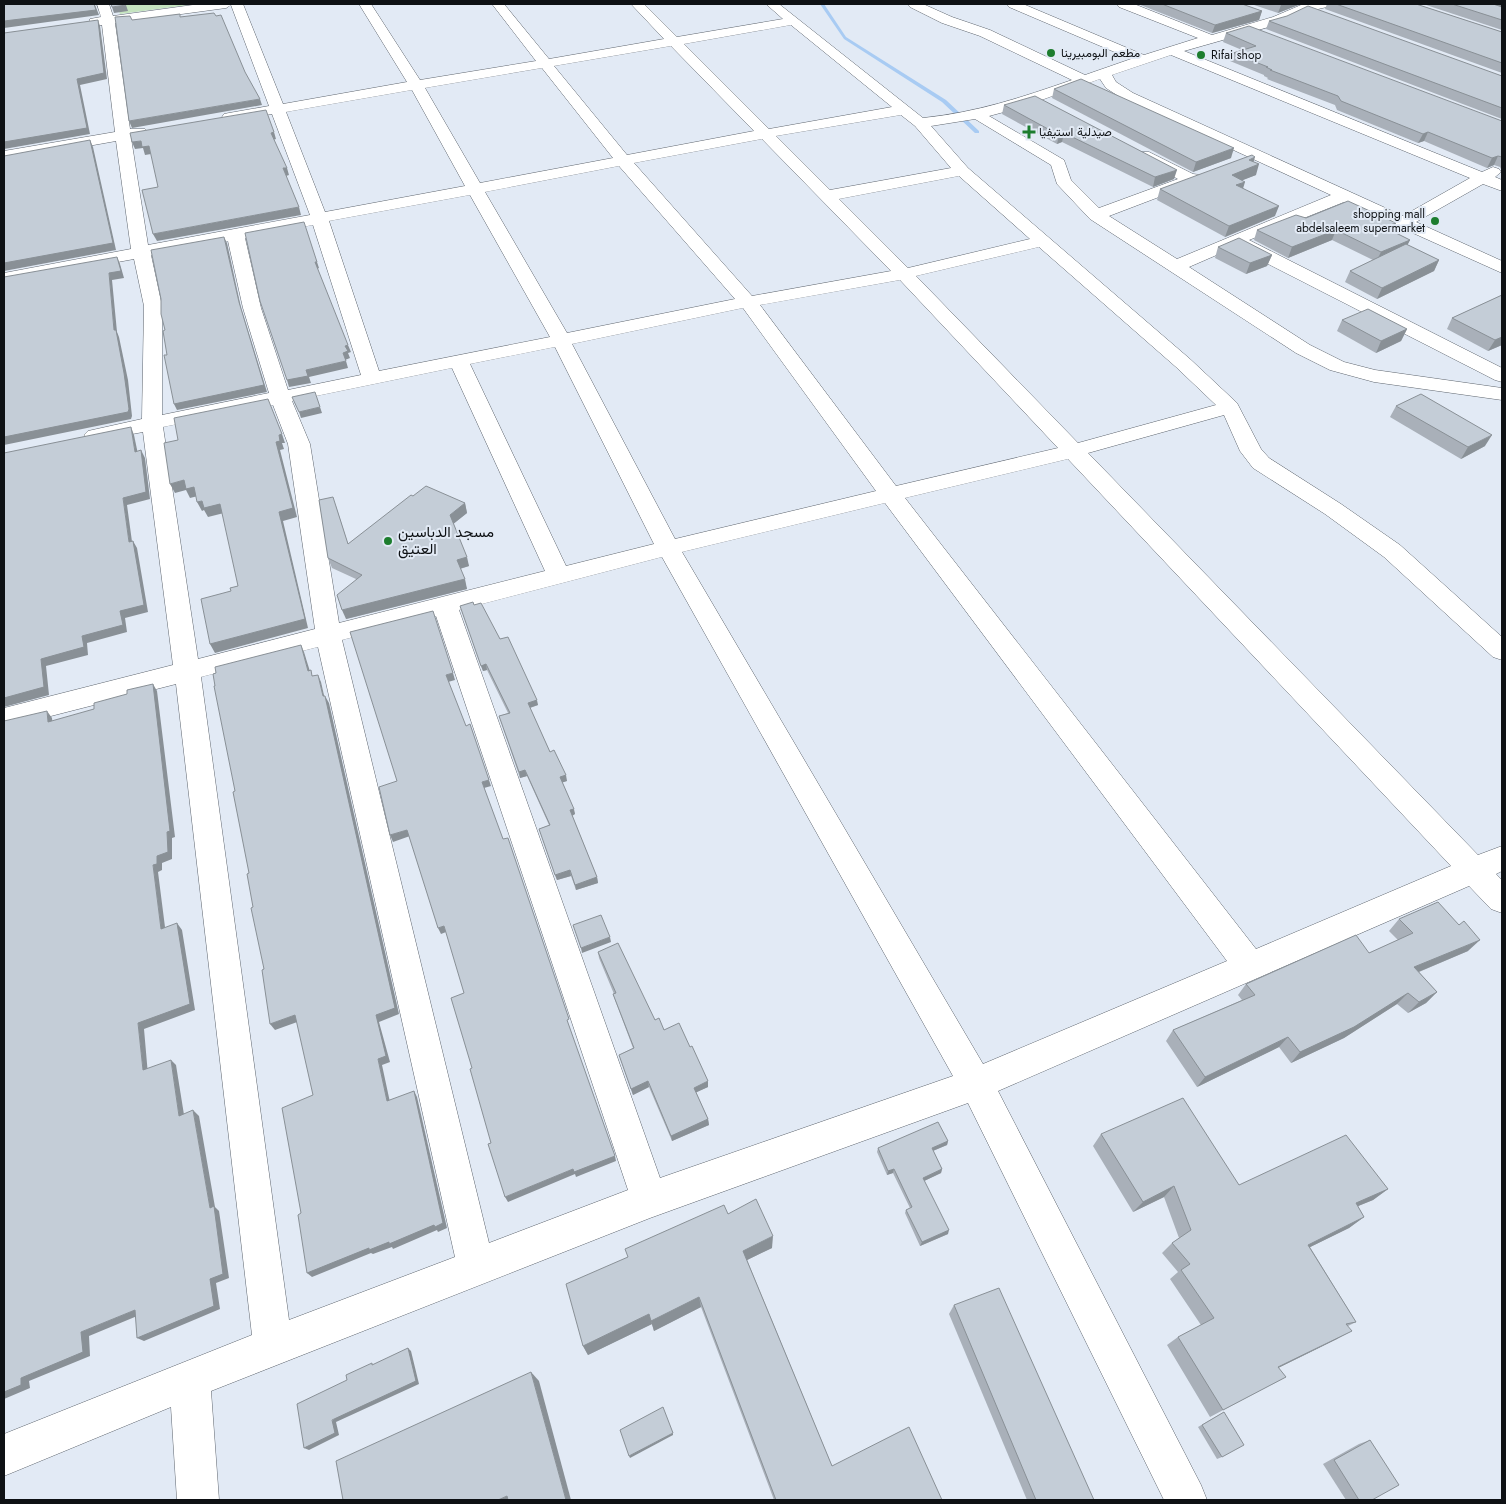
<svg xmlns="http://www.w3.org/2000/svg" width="1506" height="1504" font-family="Jost,Vazirmatn,sans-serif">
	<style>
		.green { fill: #c5e4bf }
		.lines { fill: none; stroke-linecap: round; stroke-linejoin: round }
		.stream { fill: #a8cbf3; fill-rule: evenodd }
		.minor-casing { stroke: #5f666f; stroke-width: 1 }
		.minor { fill: #fff; fill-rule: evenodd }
		.wall { fill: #a9b0b9 }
		.shaded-wall { fill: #899096 }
		.building { fill: #c4cdd7; stroke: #899096 }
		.poi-dot { fill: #1d7d2e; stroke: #e2eaf5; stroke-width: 2 }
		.labels { text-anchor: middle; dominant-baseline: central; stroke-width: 4; stroke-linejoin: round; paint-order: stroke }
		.far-poi-label { font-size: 12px; fill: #0e1114; stroke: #e2eaf5; text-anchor: start }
		.poi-label { font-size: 15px; fill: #0e1114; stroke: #e2eaf5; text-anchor: start }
	</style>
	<rect width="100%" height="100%" fill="#e2eaf5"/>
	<polygon class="green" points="116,4 196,4 120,14"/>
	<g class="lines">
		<polygon class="stream" points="820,4 824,4 846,37 946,100 979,131 979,133 975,133 942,102 844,39"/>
		<g class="minor-casing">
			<path id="minor" d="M97,4H109L113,16L200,4H243L283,104L407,82L359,4H371L420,80L536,61L492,4H504L549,59L664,39L631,4H644L677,37L783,19L766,4H779L923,118C978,112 1020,98 1072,80L980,36L942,23L910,7L908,4H923L952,17L990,30L1085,75L1131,59L1009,7L1007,4H1023L1144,55L1198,38L1119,7L1117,4H1134L1212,35L1273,17L1301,5L1329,4L1327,7L1309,11L1283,23L1184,51L1482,172L1493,167L1499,169L1501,172L1495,177L1502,180V191L1483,184L1416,222L1502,261V273L1344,202L1249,240L1502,368V382L1495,380L1235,247L1189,267L1310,345L1344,362L1375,370L1502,388V400L1374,382L1330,370L1296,353L1090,219L1057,184L1051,165L975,119L931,126L968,168L1190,359L1237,403L1261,449L1269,458L1341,504L1400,545L1502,637V660L1493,657L1384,557L1325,514L1253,468L1240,451L1224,415L1088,453L1478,855L1502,846V871L1496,874L1502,880V913L1491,909L1469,886L998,1091L1201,1485L1207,1500H1164L968,1103L650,1218L211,1391L219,1500H177L171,1407L4,1476V1434L252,1335L176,684L4,728V708L173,665L143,432L95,441L88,439L84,435L88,431L142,419L144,306L134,259L4,283V273L131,249L116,141L4,161V151L115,132L102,25L95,26L89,22L90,19L101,17ZM231,5L269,106L229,113L224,114L222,117L224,120L229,121L272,114L310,215L148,245L131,138L145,135L148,132L145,129H130L115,23L226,8ZM791,25L892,107L769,129L684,44ZM671,46L754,131L627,155L554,66ZM1171,55L1470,178L1403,216L1133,93L1116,82L1112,75ZM542,68L613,158L480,183L425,88ZM1100,79L1106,88L1123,99L1331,195L1177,259L1109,216L1201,181L1203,178L1201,175L1193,174L1149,152H1139L1136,155L1139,158L1178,179L1099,208L1071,180L1064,160L989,116L1019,108ZM412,90L465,186L325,212L286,112ZM901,115L915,126L951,168L830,190L776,136ZM762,139L891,271L752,296L634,163ZM619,166L735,299L567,333L485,192ZM959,176L1030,239L908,268L839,199ZM470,195L550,337L379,371L329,221ZM313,225L361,375L288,390L261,308L245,238ZM228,241L243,308L269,393L162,415V306L151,255ZM1039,247L1176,367L1216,405L1078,443L916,276ZM900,280L1058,448L896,486L760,305ZM743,308L876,491L675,539L572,344ZM555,347L654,544L566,566L470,364ZM452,368L545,571L339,623L310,444L292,401ZM273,405L288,444L315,629L198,659L163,427ZM1068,459L1451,866L1256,949L905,498ZM885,503L1227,961L983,1064L682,552ZM662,557L953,1076L660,1178L459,610ZM436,616L628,1190L489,1243L342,640ZM318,647L455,1257L289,1320L201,677Z"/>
		</g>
		<use href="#minor" class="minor"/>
	</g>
	<g class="wall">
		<polygon points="1138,4 1242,4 1262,11 1259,20 1212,33"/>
		<polygon points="1251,4 1301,4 1278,13"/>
		<polygon points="1327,4 1416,4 1502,32 1502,73 1325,9"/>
		<polygon points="1423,4 1502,4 1502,30"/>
		<polygon points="1269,21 1502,76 1502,119 1266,29"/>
		<polygon points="1226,33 1502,121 1502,171 1500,167 1494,165 1487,168 1424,141 1418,143 1337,110 1335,105 1267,79 1268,78 1264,76 1264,75 1230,61 1233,53 1242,50 1223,42"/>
		<polygon points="1054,89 1231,158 1193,172 1052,98"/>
		<polygon points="1004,105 1174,179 1153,187 1062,142 1057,144 1002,114"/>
		<polygon points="1254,162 1256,175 1242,180 1243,188 1275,216 1225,237 1157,200 1160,189"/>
		<polygon points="1306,218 1396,223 1392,231 1410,240 1407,245 1439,260 1434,271 1377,299 1345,282 1350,271 1373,260 1332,240 1288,258 1254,240 1257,230"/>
		<polygon points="1218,247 1272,255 1267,266 1246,274 1215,258"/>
		<polygon points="1502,295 1502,345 1488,351 1447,329 1452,318"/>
		<polygon points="1342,320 1407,329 1401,341 1376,353 1337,331"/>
		<polygon points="1396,406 1485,446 1461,459 1390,417"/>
		<polygon points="413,496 465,503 467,513 453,524 469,566 460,569 467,589 346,619 356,579 332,568 328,558 336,506 348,544"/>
		<polygon points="474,605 500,639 538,705 530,708 550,752 567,781 562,782 575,814 572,815 597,877 598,883 576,890 571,876 557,880 539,829 549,825 527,776 520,778 499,716 508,713 487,670 483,671 460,606"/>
		<polygon points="1399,919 1468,951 1419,972 1437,992 1426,1003 1408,1013 1397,1004 1344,1038 1291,1063 1279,1047 1197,1087 1166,1041 1173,1030 1242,1000 1238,995 1246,984 1369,953 1398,940 1389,931"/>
		<polygon points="598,952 655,1020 664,1030 708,1087 696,1092 708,1119 709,1125 672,1141 649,1087 633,1095 619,1055 633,1048 615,1000 613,994 614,994 599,958"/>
		<polygon points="1101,1134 1239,1185 1388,1189 1373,1200 1358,1206 1364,1217 1349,1228 1310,1247 1356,1322 1348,1326 1337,1339 1278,1368 1286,1377 1210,1417 1167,1345 1178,1337 1201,1325 1170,1279 1178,1272 1162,1253 1172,1243 1179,1238 1164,1197 1133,1212 1093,1146"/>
		<polygon points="948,1141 947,1145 933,1151 942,1169 941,1173 924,1181 948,1234 920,1246 905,1213 906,1210 910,1208 893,1173 887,1175 877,1152 878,1148"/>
		<polygon points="728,1214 772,1248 747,1260 832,1466 942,1500 774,1500 701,1307 654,1331 652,1324 588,1355 583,1346"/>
		<polygon points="954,1305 1094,1500 1027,1500 949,1314"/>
		<polygon points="1224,1412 1222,1457 1217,1459 1198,1427"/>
		<polygon points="1370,1440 1372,1500 1346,1500 1323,1464 1359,1444"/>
	</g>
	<g class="shaded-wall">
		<polygon points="96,4 95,5 99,15 4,28 4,21"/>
		<polygon points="1283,4 1301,4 1278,13 1281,5"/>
		<polygon points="1493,4 1502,4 1502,8"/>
		<polygon points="126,5 128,11 114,13 112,7"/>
		<polygon points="1262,11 1259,20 1212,33 1215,25"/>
		<polygon points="98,20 100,26 107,79 80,85 90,134 4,149 4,142 77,79"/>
		<polygon points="260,99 262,105 132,128 129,121"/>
		<polygon points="274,132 276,139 273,140 271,133"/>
		<polygon points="1428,132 1424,141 1418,143 1423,134"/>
		<polygon points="1064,133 1062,142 1057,144 1059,135"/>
		<polygon points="90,140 93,147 116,250 4,271 4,263"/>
		<polygon points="141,141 149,146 151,154 145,155 143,148 135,149 132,142"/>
		<polygon points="1234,148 1231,158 1193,172 1196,162"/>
		<polygon points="1498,156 1494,165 1487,168 1492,158"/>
		<polygon points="1255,157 1252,167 1259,164 1256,175 1228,186 1232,175 1249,160"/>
		<polygon points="283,168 287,168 289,175 286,176"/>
		<polygon points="1177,170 1174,179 1153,187 1155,177"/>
		<polygon points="1245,182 1242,192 1236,185"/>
		<polygon points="1279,206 1275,216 1225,237 1229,226"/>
		<polygon points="299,207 301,215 157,241 153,234"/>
		<polygon points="1396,223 1391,233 1384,227"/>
		<polygon points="1336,230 1332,240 1288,258 1292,247"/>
		<polygon points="224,237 227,243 241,308 267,392 177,410 174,404 239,302"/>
		<polygon points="1410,240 1405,250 1376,262 1381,252"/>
		<polygon points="1272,255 1267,266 1246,274 1250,263"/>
		<polygon points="117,257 120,264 124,278 112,280 117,332 119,337 128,380 132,416 131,419 4,445 4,437 114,330 109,273"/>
		<polygon points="1439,260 1434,271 1377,299 1382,288"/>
		<polygon points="315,262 317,262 319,268 317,269"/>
		<polygon points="1407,329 1401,341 1376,353 1381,341"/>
		<polygon points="1502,337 1502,345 1488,351 1495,340"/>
		<polygon points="348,345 351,352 348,353 350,358 345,360 343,353 345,346"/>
		<polygon points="346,361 348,368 309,377 311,383 289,387 287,380 306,370"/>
		<polygon points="320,407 322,413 301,418 299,412"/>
		<polygon points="131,427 134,435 139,459 135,452"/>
		<polygon points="282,434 285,443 282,443 284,449 280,450 297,517 283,521 308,628 215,653 210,644 279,512 276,442 279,435"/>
		<polygon points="1492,435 1485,446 1461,459 1468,447"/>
		<polygon points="141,450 145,458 150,499 127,505 133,549 129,542 123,498"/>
		<polygon points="184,480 194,487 198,496 190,498 186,490 175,493 170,484"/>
		<polygon points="202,501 220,504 224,513 208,517 204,510 202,511 197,502"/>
		<polygon points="465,503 467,513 452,525 450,515"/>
		<polygon points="133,541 137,548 148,612 125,618 127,632 87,643 88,655 46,666 49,695 4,707 4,698 41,659 82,636 120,611"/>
		<polygon points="467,557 469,566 459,569 457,560"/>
		<polygon points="465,579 467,589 346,619 342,610"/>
		<polygon points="301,645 304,652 312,678 308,671"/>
		<polygon points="486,664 487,670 483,671 481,666"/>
		<polygon points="453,673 455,680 448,682 446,675"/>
		<polygon points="318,675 321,682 326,704 323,696"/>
		<polygon points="153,684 157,691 175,837 172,838 172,859 162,863 162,870 158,872 166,935 161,929 153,865"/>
		<polygon points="325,696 329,703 399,1014 379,1022 390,1062 382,1065 391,1107 387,1101 378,1059 376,1015"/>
		<polygon points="537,700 538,705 529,708 528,703"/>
		<polygon points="47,711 52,718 53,729 48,722"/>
		<polygon points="525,770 527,776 520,778 519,772"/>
		<polygon points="566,775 567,781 561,783 560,777"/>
		<polygon points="489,780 491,786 484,788 482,782"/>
		<polygon points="574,809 575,814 572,816 570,810"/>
		<polygon points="407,830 410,836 393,842 390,835"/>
		<polygon points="570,870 571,876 557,880 555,875"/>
		<polygon points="597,877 598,883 576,890 575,885"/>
		<polygon points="177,923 182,930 195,1010 144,1029 148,1075 143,1070 138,1023"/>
		<polygon points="444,926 446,932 441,934 438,928"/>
		<polygon points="610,937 611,942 582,953 581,948"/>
		<polygon points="1480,940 1468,951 1404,978 1414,967"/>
		<polygon points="1437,992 1426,1003 1408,1013 1419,1002"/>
		<polygon points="1408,993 1397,1004 1344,1038 1291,1063 1300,1052"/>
		<polygon points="295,1015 300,1021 275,1030 270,1024"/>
		<polygon points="1288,1037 1279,1047 1197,1087 1205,1077"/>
		<polygon points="171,1060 176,1065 185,1121 179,1116"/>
		<polygon points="648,1081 649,1087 633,1095 631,1089"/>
		<polygon points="708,1081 708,1087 695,1093 694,1088"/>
		<polygon points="414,1091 417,1097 447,1228 438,1232 437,1230 393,1249 392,1247 373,1254 371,1253 312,1277 307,1273"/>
		<polygon points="193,1110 199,1116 215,1207 219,1211 229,1278 216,1283 220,1309 144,1341 137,1338 210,1279 210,1208"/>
		<polygon points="708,1119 709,1125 672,1141 671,1136"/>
		<polygon points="948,1141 947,1145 930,1152 932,1148"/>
		<polygon points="615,1156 616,1161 576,1177 575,1174 508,1202 505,1197 573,1169"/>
		<polygon points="894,1169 893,1173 887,1175 888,1171"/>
		<polygon points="942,1169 941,1173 922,1182 923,1178"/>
		<polygon points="1174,1186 1164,1197 1133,1212 1143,1202"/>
		<polygon points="1388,1189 1373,1200 1341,1213 1356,1203"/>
		<polygon points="1364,1217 1349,1228 1294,1255 1308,1245"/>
		<polygon points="949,1230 948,1234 920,1246 922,1242"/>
		<polygon points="773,1236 772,1248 743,1262 743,1251"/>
		<polygon points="699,1297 701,1307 654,1331 651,1321"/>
		<polygon points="135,1310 142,1314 89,1336 90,1356 29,1381 30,1388 4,1399 4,1392 21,1378 81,1332"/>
		<polygon points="649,1314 652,1324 588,1355 583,1346"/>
		<polygon points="1352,1331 1337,1339 1264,1375 1278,1367"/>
		<polygon points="408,1348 411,1351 419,1384 336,1422 339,1435 309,1450 304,1448"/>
		<polygon points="531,1372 539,1381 571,1500 566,1500"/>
		<polygon points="673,1433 673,1435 630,1458 629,1456"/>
		<polygon points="507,1496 513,1500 498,1500"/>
	</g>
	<g class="building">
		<polygon points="4,4 94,4 96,10 4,21"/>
		<polygon points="111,4 125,4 126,5 112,7"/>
		<polygon points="1162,4 1242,4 1262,11 1215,25"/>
		<polygon points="1336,4 1416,4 1502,32 1502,63"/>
		<polygon points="1452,4 1494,4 1493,4 1502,7 1502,20"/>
		<polygon points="1308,6 1502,76 1502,108 1269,21 1287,16"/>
		<polygon points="214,13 216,16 221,15 245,72 260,99 129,121 115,17 130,16 132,20 180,14 180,17"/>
		<polygon points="98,20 104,73 77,79 87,128 4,142 4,33"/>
		<polygon points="1249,26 1502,121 1502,157 1498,156 1492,158 1428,132 1423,134 1341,101 1338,96 1270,70 1272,70 1266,67 1268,67 1233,53 1256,46 1226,33"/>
		<polygon points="1081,79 1234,148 1196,162 1054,89"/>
		<polygon points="1035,96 1177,170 1155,177 1064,133 1059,135 1004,105"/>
		<polygon points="266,110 274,132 271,133 287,168 283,168 299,207 153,234 142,190 158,187 149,146 142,147 141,141 132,142 130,133"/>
		<polygon points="90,140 113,243 4,263 4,156"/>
		<polygon points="1252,155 1255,157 1249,160 1259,164 1232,175 1245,182 1236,185 1279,206 1229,226 1160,189"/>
		<polygon points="1348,201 1396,223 1384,227 1410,240 1381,252 1336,230 1292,247 1257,230 1296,215 1306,218"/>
		<polygon points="304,222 317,262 315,262 348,345 345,346 348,351 343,353 346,361 306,370 308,376 287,380 260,301 245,233"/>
		<polygon points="224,237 239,302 264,385 174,404 164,355 167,355 163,331 165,330 161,314 161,299 151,250"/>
		<polygon points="1239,238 1272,255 1250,263 1218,247"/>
		<polygon points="1406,244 1439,260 1382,288 1350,271"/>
		<polygon points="117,257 121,271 109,273 114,330 116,330 124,373 129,409 128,412 4,437 4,277"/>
		<polygon points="1502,295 1502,337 1495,340 1452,318"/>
		<polygon points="1368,309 1407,329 1381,341 1342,320"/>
		<polygon points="315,392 320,407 299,412 292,397"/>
		<polygon points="1421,394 1492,435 1468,447 1396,406"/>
		<polygon points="268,399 282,434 279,435 280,441 276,442 293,508 279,512 305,619 210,644 201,599 231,591 230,588 238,586 220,504 204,508 202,501 197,502 194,487 186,489 184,480 170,484 164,443 178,440 174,418"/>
		<polygon points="131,427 135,452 141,450 146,492 123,498 129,542 133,541 144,605 120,611 123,625 82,636 84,647 41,659 44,687 4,698 4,453"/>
		<polygon points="426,486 465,503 450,515 467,557 457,560 465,579 342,610 337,595 362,575 328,558 319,500 333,497 348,544 411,495 413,496"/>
		<polygon points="473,602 474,605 481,603 500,639 508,637 537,700 528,703 550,752 554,750 566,775 560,777 574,809 570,810 597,877 575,885 570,870 555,875 539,829 550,825 525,770 519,772 499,716 510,713 486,664 481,666 460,606"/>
		<polygon points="433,611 453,673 446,675 466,726 470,724 489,780 482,782 503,839 508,838 569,1019 567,1020 615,1156 574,1172 573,1169 505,1197 488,1144 491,1143 470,1069 472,1068 451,998 464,993 444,926 438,928 407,830 390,835 379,787 397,781 350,632"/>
		<polygon points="301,645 308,671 311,670 312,676 318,675 323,696 325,696 395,1008 376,1015 386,1056 378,1059 387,1101 414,1091 443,1223 435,1227 434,1225 389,1244 389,1242 369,1250 369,1248 307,1273 298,1215 301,1213 282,1108 313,1095 295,1015 270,1024 262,970 264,969 251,908 253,907 247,874 249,873 233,792 235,791 214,686 215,686 213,674 216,673 215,667"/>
		<polygon points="153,684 170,831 167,832 168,852 157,856 157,864 153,865 161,929 177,923 190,1004 138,1023 143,1070 171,1060 179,1116 193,1110 210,1208 214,1206 223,1274 210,1279 214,1306 137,1338 135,1310 81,1332 83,1352 21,1378 21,1385 4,1392 4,721 47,711 48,722 94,709 94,703 127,694 127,690"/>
		<polygon points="1438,902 1459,925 1464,921 1480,940 1414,967 1437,992 1419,1002 1408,993 1354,1027 1300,1052 1288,1037 1205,1077 1173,1030 1255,995 1246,984 1356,935 1369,953 1413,933 1399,919"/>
		<polygon points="601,915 610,937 581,948 573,925"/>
		<polygon points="618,943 655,1020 659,1018 664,1030 679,1023 690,1047 692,1046 708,1081 694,1088 708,1119 671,1136 648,1081 631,1089 619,1055 634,1048 613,994 616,993 598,952"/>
		<polygon points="1183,1098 1239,1185 1346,1135 1388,1189 1356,1203 1364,1217 1308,1245 1356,1322 1346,1324 1352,1331 1278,1367 1286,1377 1223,1410 1178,1337 1214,1318 1181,1270 1190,1264 1172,1243 1191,1230 1174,1186 1143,1202 1101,1134"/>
		<polygon points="938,1122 948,1141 932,1148 942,1169 923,1178 949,1230 922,1242 906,1210 912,1207 894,1169 888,1171 878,1148"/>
		<polygon points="756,1199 773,1236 743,1251 832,1466 909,1427 942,1500 776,1500 699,1297 651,1321 649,1314 583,1346 566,1284 628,1257 625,1249 724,1205 728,1214"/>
		<polygon points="999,1288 1094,1500 1036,1500 954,1305"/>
		<polygon points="408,1348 416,1381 332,1420 335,1433 304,1448 297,1404 347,1380 346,1375 372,1363 372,1365"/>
		<polygon points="531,1372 566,1500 508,1500 507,1496 498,1500 343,1500 336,1461"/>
		<polygon points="663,1407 673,1433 629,1456 620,1430"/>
		<polygon points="1224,1412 1244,1445 1222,1457 1202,1425"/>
		<polygon points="1370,1440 1399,1485 1372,1500 1359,1500 1334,1460"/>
	</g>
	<g class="poi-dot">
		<circle cx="1051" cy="53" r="5"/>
		<circle cx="1201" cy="55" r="5"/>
		<path d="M1026.5 124.5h5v5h5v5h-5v5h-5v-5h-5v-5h5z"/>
		<circle cx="1435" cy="221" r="5"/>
		<circle cx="388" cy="541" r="5"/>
	</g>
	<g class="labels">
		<g class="far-poi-label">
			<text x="1061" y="53">مطعم البومبيرينا</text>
			<text x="1211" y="55">Rifai shop</text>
			<text x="1039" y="132">صيدلية استيفيا</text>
			<text x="1425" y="214" text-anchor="end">shopping mall<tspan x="1425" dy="14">abdelsaleem supermarket</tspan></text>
		</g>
		<g class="poi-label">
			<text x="398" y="532">مسجد الدباسين<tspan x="398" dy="17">العتيق</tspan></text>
		</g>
	</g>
	<rect width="1506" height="1504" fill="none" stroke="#0e1114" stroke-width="10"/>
</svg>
